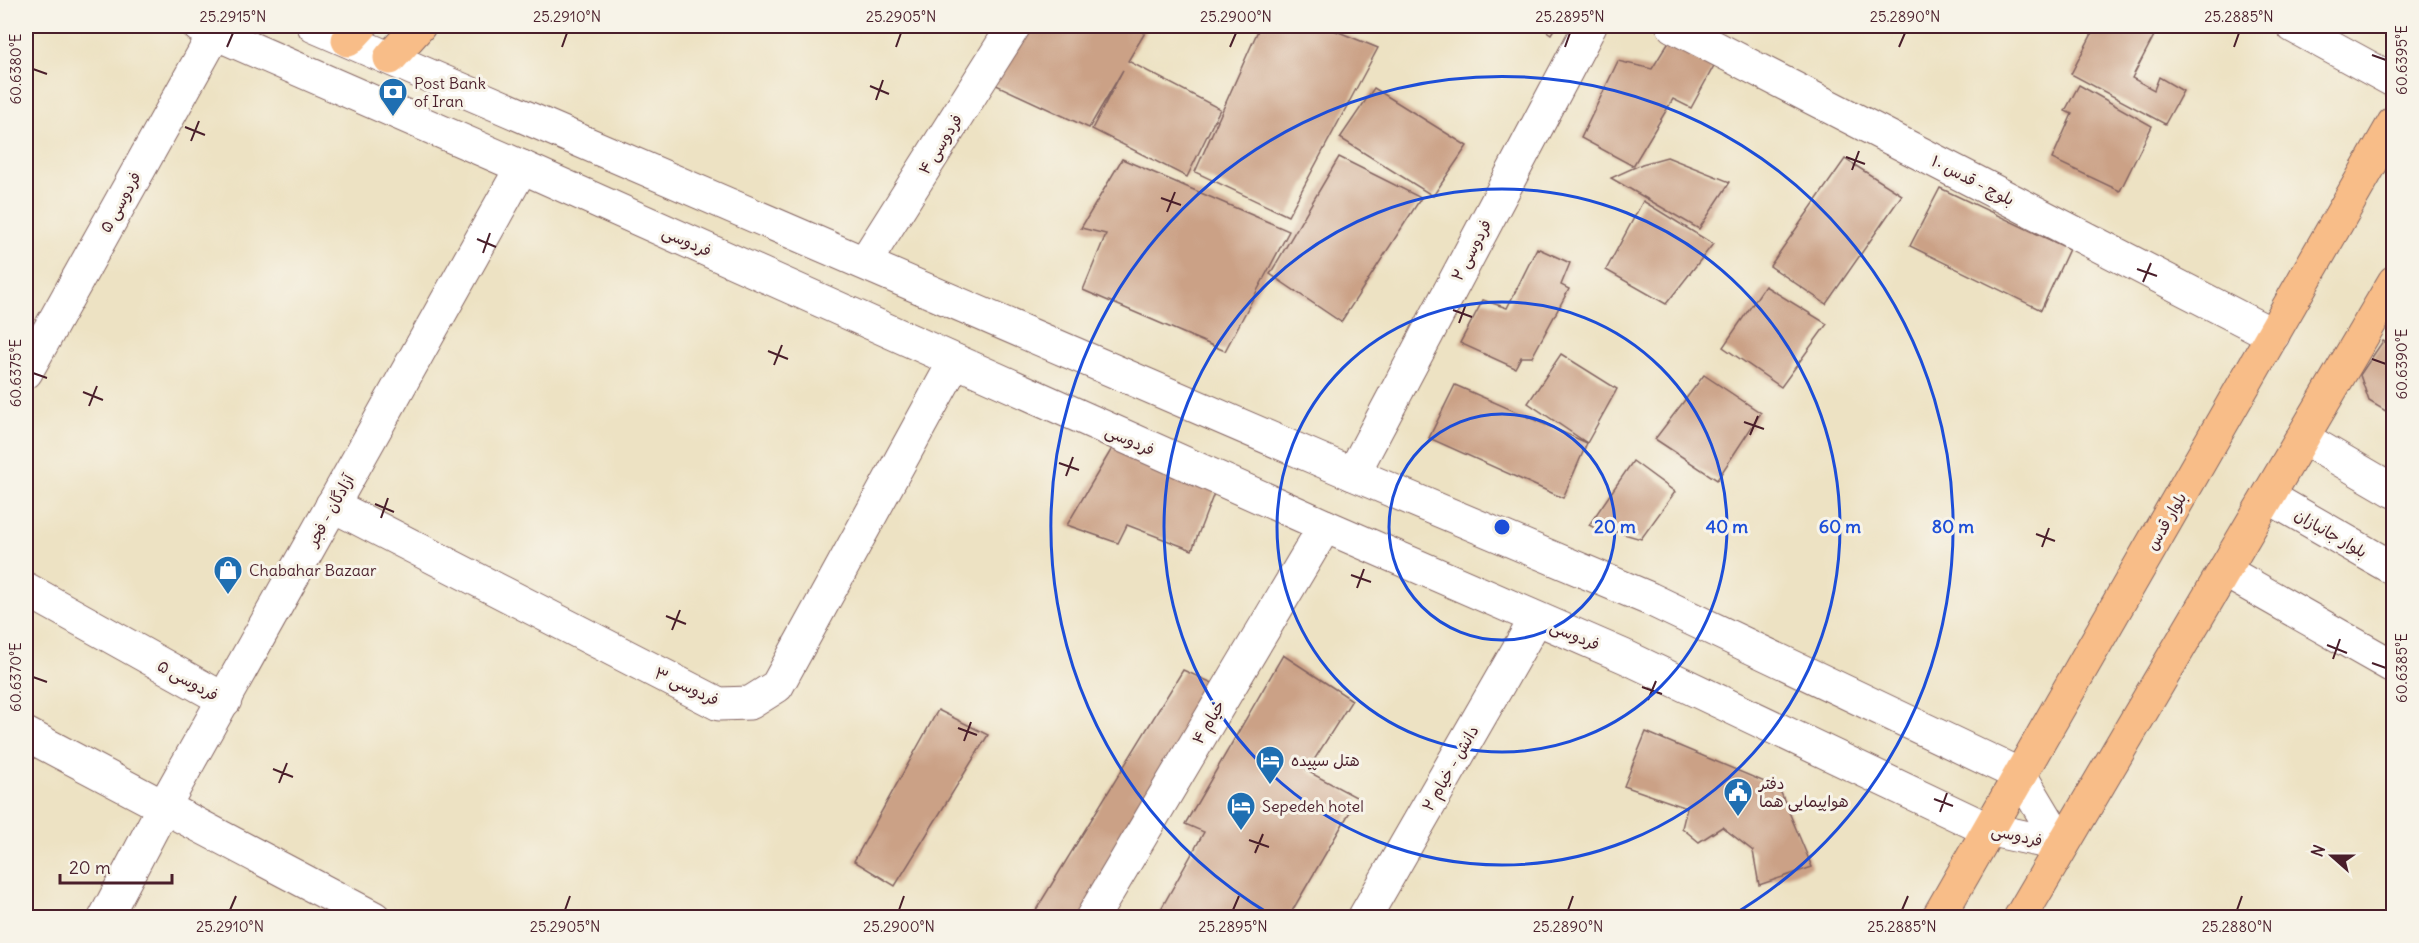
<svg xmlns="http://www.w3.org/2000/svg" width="2419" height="943" font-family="Delius,'Playpen Sans Arabic',sans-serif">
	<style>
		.building { fill: #cba186 }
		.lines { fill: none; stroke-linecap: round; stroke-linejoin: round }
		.minor-casing { stroke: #836360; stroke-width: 35 }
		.major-casing { stroke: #836360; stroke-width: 35 }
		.minor { stroke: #fff; stroke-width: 33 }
		.major { stroke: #f8bd88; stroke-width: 33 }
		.ticks { fill: none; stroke: #4a1f2b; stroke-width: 2 }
		.ring { fill: none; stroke: #1d4ed8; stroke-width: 3 }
		.labels { text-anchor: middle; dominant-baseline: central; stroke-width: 6; stroke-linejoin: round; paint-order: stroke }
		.poi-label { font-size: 16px; fill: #4a1f2b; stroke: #f7f3e8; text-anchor: start }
		.street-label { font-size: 16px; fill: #4a1f2b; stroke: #f7f3e8 }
		.centre { fill: #1d4ed8; stroke: #f7f3e8; stroke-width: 3 }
		.ring-label { font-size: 18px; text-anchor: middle; font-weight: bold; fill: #1d4ed8; stroke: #f7f3e8; stroke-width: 6; stroke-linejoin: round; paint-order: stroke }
		.neatline { fill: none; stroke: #4a1f2b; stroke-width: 2 }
		.ticks-label { font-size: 15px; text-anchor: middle; fill: #4a1f2b }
	</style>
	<rect width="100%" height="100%" fill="#f7f3e8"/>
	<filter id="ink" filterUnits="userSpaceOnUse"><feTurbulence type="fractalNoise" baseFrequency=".0167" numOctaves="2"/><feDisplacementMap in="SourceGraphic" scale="12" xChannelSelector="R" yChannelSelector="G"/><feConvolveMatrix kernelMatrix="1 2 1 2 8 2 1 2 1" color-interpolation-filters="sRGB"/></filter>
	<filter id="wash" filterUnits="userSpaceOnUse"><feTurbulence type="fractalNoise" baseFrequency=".008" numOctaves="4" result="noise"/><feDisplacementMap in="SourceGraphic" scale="24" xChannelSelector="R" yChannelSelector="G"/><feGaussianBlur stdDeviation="1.35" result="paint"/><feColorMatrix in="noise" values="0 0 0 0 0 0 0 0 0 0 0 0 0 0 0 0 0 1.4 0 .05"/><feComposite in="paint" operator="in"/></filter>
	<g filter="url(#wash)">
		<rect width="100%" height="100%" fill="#ede2c3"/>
		<g id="blocks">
			<g class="building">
				<polygon points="1026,26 1149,26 1128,61 1220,109 1187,177 1092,129 1123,70 1089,128 994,84"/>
				<polygon points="1260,26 1324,26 1378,48 1288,216 1195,172"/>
				<polygon points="1539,26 1556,26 1551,34"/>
				<polygon points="2096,26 2159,26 2132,78 2154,90 2159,77 2183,91 2165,124 2071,74"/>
				<polygon points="1671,38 1717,60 1691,108 1673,99 1633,166 1581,138 1618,61 1652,69"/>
				<polygon points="2079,85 2152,126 2120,191 2052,159 2072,114 2065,111"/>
				<polygon points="1374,88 1467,146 1433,196 1340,138"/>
				<polygon points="1339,157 1421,198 1341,322 1270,274"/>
				<polygon points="1667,157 1730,182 1699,229 1611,178 1642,164"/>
				<polygon points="1122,159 1289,231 1225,351 1083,290 1106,234 1081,228"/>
				<polygon points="1845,159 1902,195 1826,304 1770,266"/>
				<polygon points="1940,188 2069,249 2041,310 1910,246"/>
				<polygon points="1643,201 1713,244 1666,304 1606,270"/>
				<polygon points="1537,248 1570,263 1561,285 1569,289 1532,357 1521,357 1515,368 1460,343 1483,300 1507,308"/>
				<polygon points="1765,286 1827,324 1781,387 1723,347"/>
				<polygon points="2383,341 2394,347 2394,416 2369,401 2360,375"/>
				<polygon points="1561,354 1617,389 1587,443 1528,403"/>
				<polygon points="1704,375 1761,413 1717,480 1655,439"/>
				<polygon points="1455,385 1587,443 1563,498 1429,438"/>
				<polygon points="1114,445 1218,483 1192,550 1127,525 1118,543 1067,525"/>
				<polygon points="1633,461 1675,492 1641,539 1610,530 1604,533 1589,525"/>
				<polygon points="1283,655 1352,700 1307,771 1358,798 1288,918 1156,918 1204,832 1185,824"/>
				<polygon points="1183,670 1224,688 1085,918 1031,918"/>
				<polygon points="938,710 988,735 895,886 854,861"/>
				<polygon points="1646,732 1779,788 1812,867 1759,885 1753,851 1722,827 1699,842 1682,828 1687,808 1624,786"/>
			</g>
		</g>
	</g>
	<g filter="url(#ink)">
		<use href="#blocks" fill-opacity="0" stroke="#836360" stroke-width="1.5"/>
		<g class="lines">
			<g class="minor-casing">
				<g id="minor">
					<polyline points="199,26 522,167 1325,526 1626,657 1987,829 2062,845"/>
					<polyline points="314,26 1353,474 1650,599 2020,775 2062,845"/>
					<polyline points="1673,26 2273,335"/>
					<polyline points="2293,26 2394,81"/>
					<polyline points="865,262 1014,26"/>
					<polyline points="26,372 215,33"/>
					<polyline points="2303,438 2394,491"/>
					<polyline points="1353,474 1590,26"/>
					<polyline points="2269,497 2394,569"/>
					<polyline points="332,505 719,704 750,703 777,686 955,361"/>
					<polyline points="2225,571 2394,667"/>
					<polyline points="26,589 225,700"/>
					<polyline points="26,734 374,918"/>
					<polyline points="105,918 164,806 522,167"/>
					<polyline points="1092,918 1325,526"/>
					<polyline points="1364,918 1536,619"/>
				</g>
			</g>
			<g class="major-casing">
				<g id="major">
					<polyline points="348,40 361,26"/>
					<polyline points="390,58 419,26"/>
					<polyline points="1938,918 2394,123"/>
					<polyline points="2020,918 2394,282"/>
				</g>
			</g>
			<use href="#minor" class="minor"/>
			<use href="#major" class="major"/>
		</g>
	</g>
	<path class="ticks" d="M227,47L233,33M562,47L567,33M896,47L901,33M1230,47L1236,33M1565,47L1570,33M1899,47L1905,33M2234,47L2239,33M2372,55L2386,60M33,69L47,74M870,86L889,94M876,100L883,80M185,127L205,135M191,141L199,121M1846,157L1865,164M1852,170L1859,151M1161,198L1181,205M1167,212L1175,192M477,239L496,247M483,253L490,233M2137,269L2157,276M2143,282L2151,263M1453,310L1472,317M1459,323L1466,304M768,351L788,359M2372,359L2386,364M774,365L782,345M33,373L47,378M83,392L103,400M89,406L97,386M1744,422L1764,429M1750,435L1758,416M1059,463L1079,470M1066,476L1073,457M375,504L394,512M381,518L388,498M2036,534L2055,541M2042,547L2049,528M1351,575L1371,582M1357,588L1364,569M666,616L686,624M672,630L680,610M2327,645L2347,653M2333,659L2340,639M2372,663L2386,668M33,677L47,682M1642,687L1662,694M1648,700L1656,681M958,728L977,735M964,741L971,722M273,769L293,777M279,783L287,763M1934,799L1953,806M1940,812L1947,793M1249,840L1269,847M1255,853L1263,834M230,910L236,896M565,910L570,896M899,910L904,896M1233,910L1239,896M1568,910L1573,896M1902,910L1908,896M2237,910L2242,896"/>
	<g class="ring">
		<circle cx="1502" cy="527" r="113"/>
		<circle cx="1502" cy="527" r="225"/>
		<circle cx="1502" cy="527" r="338"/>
		<path d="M1273 916A451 451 0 1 1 1731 916"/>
	</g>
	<defs>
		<g id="bank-pin" transform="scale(1.5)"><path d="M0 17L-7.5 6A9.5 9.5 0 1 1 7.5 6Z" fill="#1f6fb2" stroke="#f7f3e8"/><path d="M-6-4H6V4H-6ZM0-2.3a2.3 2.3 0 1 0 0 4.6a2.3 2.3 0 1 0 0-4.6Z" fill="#fff"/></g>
		<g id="shop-pin" transform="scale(1.5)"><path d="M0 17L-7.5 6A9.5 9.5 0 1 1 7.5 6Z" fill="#1f6fb2" stroke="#f7f3e8"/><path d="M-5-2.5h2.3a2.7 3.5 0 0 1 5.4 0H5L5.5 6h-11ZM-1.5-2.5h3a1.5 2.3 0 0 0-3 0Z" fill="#fff"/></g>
		<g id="hotel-pin" transform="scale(1.5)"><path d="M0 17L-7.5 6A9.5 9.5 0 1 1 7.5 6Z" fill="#1f6fb2" stroke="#f7f3e8"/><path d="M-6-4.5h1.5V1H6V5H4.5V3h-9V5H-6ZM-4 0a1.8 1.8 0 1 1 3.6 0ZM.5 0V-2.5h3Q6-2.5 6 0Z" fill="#fff"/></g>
		<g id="civic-pin" transform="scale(1.5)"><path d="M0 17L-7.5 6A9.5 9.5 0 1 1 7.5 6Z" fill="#1f6fb2" stroke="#f7f3e8"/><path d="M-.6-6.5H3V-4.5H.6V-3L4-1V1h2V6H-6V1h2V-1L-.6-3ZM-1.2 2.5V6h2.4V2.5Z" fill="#fff"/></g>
	</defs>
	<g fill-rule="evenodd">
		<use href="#bank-pin" x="393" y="92"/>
		<use href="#shop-pin" x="228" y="570"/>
		<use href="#hotel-pin" x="1270" y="760"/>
		<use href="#civic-pin" x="1738" y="792"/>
		<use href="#hotel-pin" x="1241" y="806"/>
	</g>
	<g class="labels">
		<g class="poi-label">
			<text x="414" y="83">Post Bank<tspan x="414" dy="18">of Iran</tspan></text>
			<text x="249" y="570">Chabahar Bazaar</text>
			<text x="1291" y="760">هتل سپیده</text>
			<text x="1759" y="783">دفتر<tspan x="1759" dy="18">هواپیمایی هما</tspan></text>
			<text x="1262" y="806">Sepedeh hotel</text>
		</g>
		<g class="street-label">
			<text transform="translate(940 144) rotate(-58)">فردوسی ۴</text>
			<text transform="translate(1973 180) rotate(27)">بلوچ - قدس ۱۰</text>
			<text transform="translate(120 202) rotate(-61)">فردوسی ۵</text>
			<text transform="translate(687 241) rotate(24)">فردوسی</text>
			<text transform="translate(1471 250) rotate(-62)">فردوسی ۲</text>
			<text transform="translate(1130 440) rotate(24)">فردوسی</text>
			<text transform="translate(330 510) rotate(-61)">آزادگان - فجر</text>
			<text transform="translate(2166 521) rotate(-60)">بلوار قدس</text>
			<text transform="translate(2331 533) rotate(30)">بلوار جانبازان</text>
			<text transform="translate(1575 635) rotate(23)">فردوسی</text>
			<text transform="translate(188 680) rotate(29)">فردوسی ۵</text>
			<text transform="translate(687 686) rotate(25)">فردوسی ۳</text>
			<text transform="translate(1208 722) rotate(-59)">خیام ۴</text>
			<text transform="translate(1450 768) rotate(-60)">دانش - خیام ۲</text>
			<text transform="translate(2017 835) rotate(13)">فردوسی</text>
		</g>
	</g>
	<circle cx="1502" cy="527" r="9" class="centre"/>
	<g class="ring-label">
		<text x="1615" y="533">20 m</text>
		<text x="1727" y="533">40 m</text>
		<text x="1840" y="533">60 m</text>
		<text x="1953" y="533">80 m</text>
	</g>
	<rect width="2419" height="943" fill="none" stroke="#f7f3e8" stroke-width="66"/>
	<g transform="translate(2332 856) rotate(291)" stroke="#f7f3e8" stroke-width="4.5" paint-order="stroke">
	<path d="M0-4.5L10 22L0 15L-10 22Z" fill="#4a1f2b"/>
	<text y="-9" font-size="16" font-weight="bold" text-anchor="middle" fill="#4a1f2b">N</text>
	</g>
	<path d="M60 874v9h112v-9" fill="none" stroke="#4a1f2b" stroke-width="3"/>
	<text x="69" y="874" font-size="18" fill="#4a1f2b" stroke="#f7f3e8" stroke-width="4.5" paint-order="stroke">20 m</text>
	<rect x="33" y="33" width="2353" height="877" class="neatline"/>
	<g class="ticks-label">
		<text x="233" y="22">25.2915°N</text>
		<text x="567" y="22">25.2910°N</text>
		<text x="901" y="22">25.2905°N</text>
		<text x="1236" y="22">25.2900°N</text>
		<text x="1570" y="22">25.2895°N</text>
		<text x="1905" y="22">25.2890°N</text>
		<text x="2239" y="22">25.2885°N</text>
		<text transform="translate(2402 60) rotate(-90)" y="5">60.6395°E</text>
		<text transform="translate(16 69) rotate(-90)" y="5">60.6380°E</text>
		<text transform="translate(2402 364) rotate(-90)" y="5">60.6390°E</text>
		<text transform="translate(16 373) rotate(-90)" y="5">60.6375°E</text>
		<text transform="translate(2402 668) rotate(-90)" y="5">60.6385°E</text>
		<text transform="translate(16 677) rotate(-90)" y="5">60.6370°E</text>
		<text x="230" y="932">25.2910°N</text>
		<text x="565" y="932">25.2905°N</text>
		<text x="899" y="932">25.2900°N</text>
		<text x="1233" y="932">25.2895°N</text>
		<text x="1568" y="932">25.2890°N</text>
		<text x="1902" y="932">25.2885°N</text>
		<text x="2237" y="932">25.2880°N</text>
	</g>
</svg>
